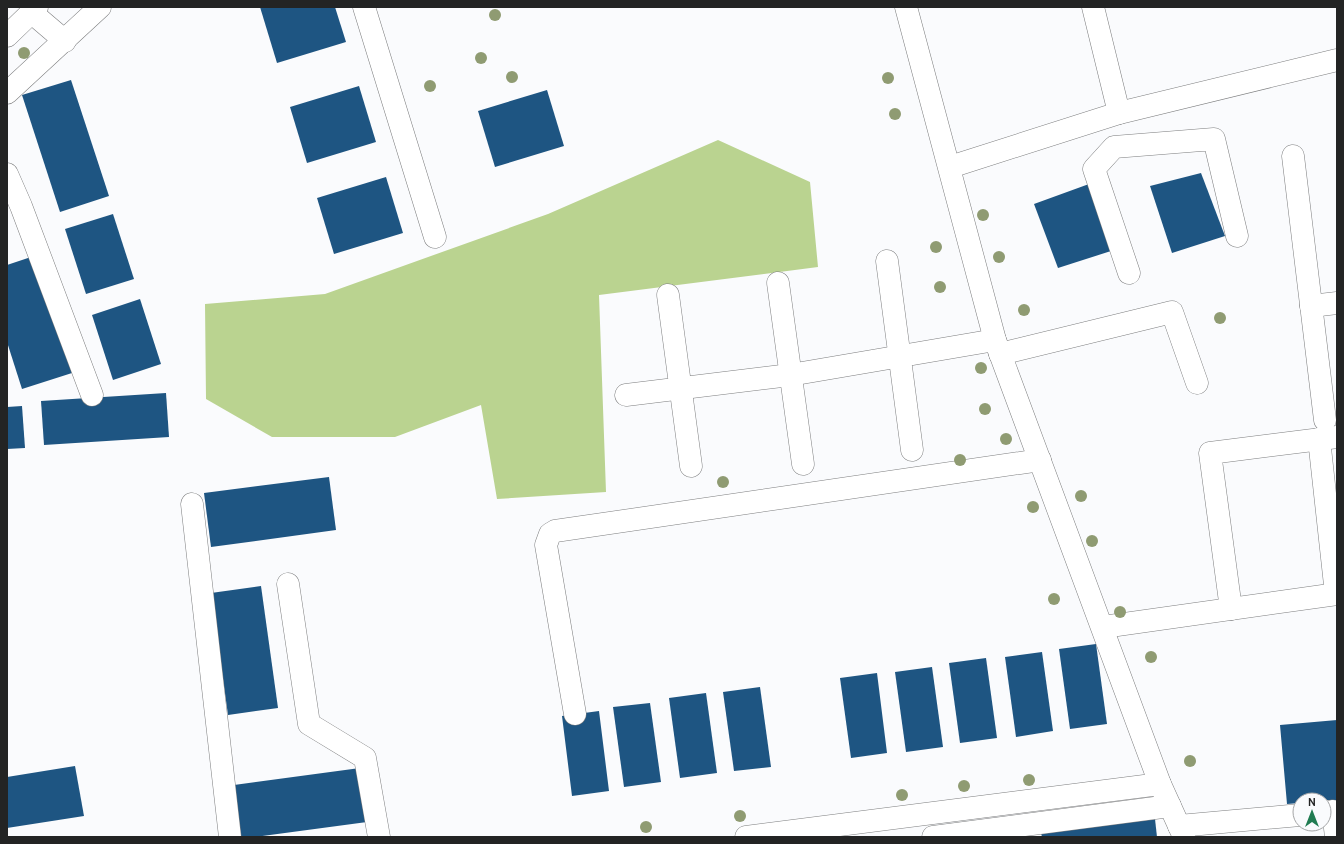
<svg xmlns="http://www.w3.org/2000/svg" width="1344" height="844" font-family="Cabin,sans-serif">
	<style>
		.forest { fill: #bad390 }
		.building { fill: #1e5582 }
		.lines { fill: none; stroke-linecap: round; stroke-linejoin: round }
		.minor-casing { stroke: #7d7e7f; stroke-width: 23 }
		.minor { stroke: #fff; stroke-width: 22 }
		.tree { fill: #8f9b72 }
	</style>
	<rect width="100%" height="100%" fill="#fafbfd"/>
	<polygon class="forest" points="718,140 810,182 818,267 599,295 606,492 497,499 481,405 395,437 272,437 206,399 205,304 325,294 548,214"/>
	<g class="building">
		<polygon points="260,7 335,7 346,42 277,63"/>
		<polygon points="71,80 109,196 60,212 22,95"/>
		<polygon points="359,86 376,142 307,163 290,107"/>
		<polygon points="547,90 564,146 495,167 478,111"/>
		<polygon points="1201,173 1225,236 1172,253 1150,186"/>
		<polygon points="386,177 403,233 334,254 317,198"/>
		<polygon points="1089,184 1111,251 1058,268 1034,204"/>
		<polygon points="113,214 134,279 86,294 65,229"/>
		<polygon points="34,256 72,373 22,389 7,342 7,265"/>
		<polygon points="140,299 161,364 113,380 92,315"/>
		<polygon points="166,393 169,437 44,445 41,401"/>
		<polygon points="22,406 25,448 7,449 7,407"/>
		<polygon points="329,477 336,530 211,547 204,493"/>
		<polygon points="261,586 278,708 228,715 211,593"/>
		<polygon points="1096,644 1107,724 1070,729 1059,649"/>
		<polygon points="1042,652 1053,731 1016,737 1005,657"/>
		<polygon points="986,658 997,738 960,743 949,663"/>
		<polygon points="932,667 943,747 906,752 895,672"/>
		<polygon points="877,673 887,753 851,758 840,678"/>
		<polygon points="760,687 771,767 734,771 723,692"/>
		<polygon points="706,693 717,773 680,778 669,698"/>
		<polygon points="650,703 661,782 624,787 613,707"/>
		<polygon points="599,711 609,791 572,796 562,716"/>
		<polygon points="1337,720 1337,800 1300,800 1300,803 1287,804 1280,725"/>
		<polygon points="75,766 84,816 7,828 7,777"/>
		<polygon points="360,768 367,822 255,837 241,837 234,785"/>
		<polygon points="1155,819 1157,837 1042,837 1041,833"/>
	</g>
	<g class="lines">
		<g class="minor-casing">
			<g id="minor">
				<polyline points="364,7 435,237"/>
				<polyline points="906,7 995,340 1160,784 1184,837"/>
				<polyline points="1093,7 1119,113"/>
				<polyline points="31,12 65,41"/>
				<polyline points="7,36 37,7"/>
				<polyline points="7,93 100,7"/>
				<polyline points="1293,156 1325,420"/>
				<polyline points="950,167 1119,113 1337,60"/>
				<polyline points="7,174 21,206 92,395"/>
				<polyline points="887,261 912,450"/>
				<polyline points="1129,273 1094,169 1114,147 1214,139 1237,236"/>
				<polyline points="778,283 803,464"/>
				<polyline points="668,295 691,466"/>
				<polyline points="1311,306 1337,303"/>
				<polyline points="1000,354 1172,312 1197,383"/>
				<polyline points="626,395 790,375 995,340"/>
				<polyline points="1319,439 1336,594"/>
				<polyline points="192,504 230,837"/>
				<polyline points="288,584 309,724 365,758 379,837"/>
				<polyline points="1231,609 1210,453 1337,437"/>
				<polyline points="1103,627 1337,594"/>
				<polyline points="575,714 546,545 550,534 555,531 1040,460"/>
				<polyline points="1333,811 1336,837"/>
				<polyline points="1179,826 1300,815"/>
				<polyline points="746,837 1160,784"/>
				<polyline points="933,837 1170,806"/>
			</g>
		</g>
		<use href="#minor" class="minor"/>
	</g>
	<g class="tree">
		<circle cx="495" cy="15" r="6"/>
		<circle cx="24" cy="53" r="6"/>
		<circle cx="481" cy="58" r="6"/>
		<circle cx="512" cy="77" r="6"/>
		<circle cx="888" cy="78" r="6"/>
		<circle cx="430" cy="86" r="6"/>
		<circle cx="895" cy="114" r="6"/>
		<circle cx="983" cy="215" r="6"/>
		<circle cx="936" cy="247" r="6"/>
		<circle cx="999" cy="257" r="6"/>
		<circle cx="940" cy="287" r="6"/>
		<circle cx="1024" cy="310" r="6"/>
		<circle cx="1220" cy="318" r="6"/>
		<circle cx="981" cy="368" r="6"/>
		<circle cx="985" cy="409" r="6"/>
		<circle cx="1006" cy="439" r="6"/>
		<circle cx="960" cy="460" r="6"/>
		<circle cx="723" cy="482" r="6"/>
		<circle cx="1081" cy="496" r="6"/>
		<circle cx="1033" cy="507" r="6"/>
		<circle cx="1092" cy="541" r="6"/>
		<circle cx="1054" cy="599" r="6"/>
		<circle cx="1120" cy="612" r="6"/>
		<circle cx="1151" cy="657" r="6"/>
		<circle cx="1190" cy="761" r="6"/>
		<circle cx="1029" cy="780" r="6"/>
		<circle cx="964" cy="786" r="6"/>
		<circle cx="902" cy="795" r="6"/>
		<circle cx="740" cy="816" r="6"/>
		<circle cx="646" cy="827" r="6"/>
	</g>
	<rect width="1344" height="844" fill="none" stroke="#232424" stroke-width="16"/>
	<g transform="translate(1312 812)"><circle r="19" fill="#fafbfd" stroke="#a4a5a6"/>
	<path d="M0-3L7 15L0 10L-7 15Z" fill="#217c52"/>
	<text y="-6" font-size="11" font-weight="bold" text-anchor="middle" fill="#232424">N</text>
	</g>
</svg>
